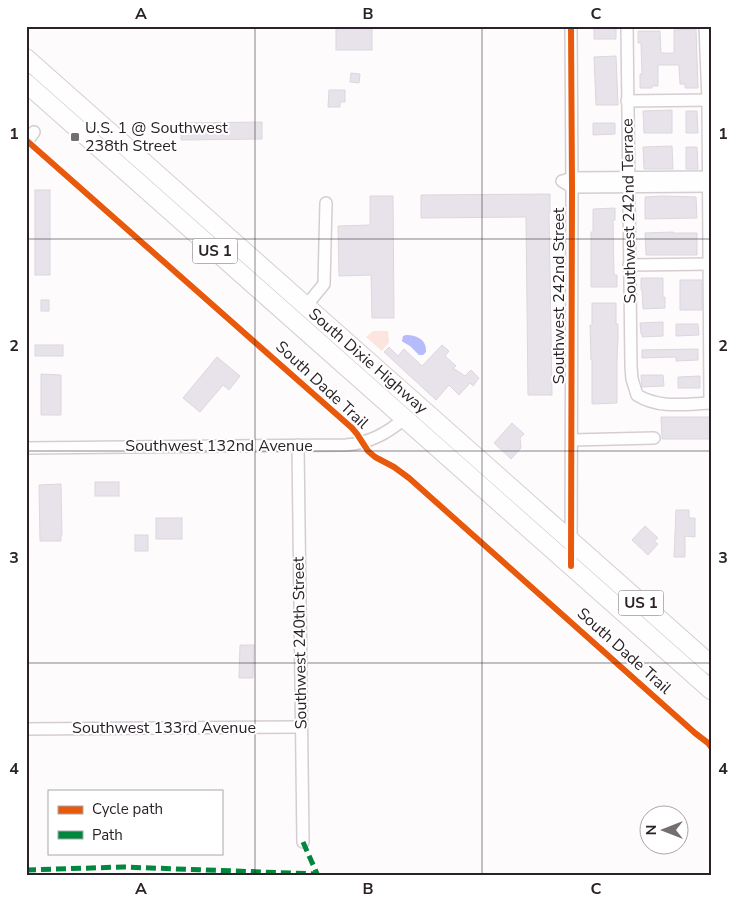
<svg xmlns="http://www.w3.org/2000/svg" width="737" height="902" font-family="'Nunito Sans',sans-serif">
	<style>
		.green { fill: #fce4df }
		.water { fill: #b6bcfb }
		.building { fill: #e8e3ea; stroke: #dbd8dd }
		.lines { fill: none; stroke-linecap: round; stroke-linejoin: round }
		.minor-casing { stroke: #d4ced2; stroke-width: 14 }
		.highway-casing { stroke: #d4ced2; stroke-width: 20 }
		.minor { stroke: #fffeff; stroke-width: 11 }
		.highway { stroke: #fffeff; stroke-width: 18 }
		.quiet { stroke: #00873e; stroke-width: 5; stroke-dasharray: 10 5; stroke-linecap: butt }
		.cycleway-casing { stroke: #fff; stroke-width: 9 }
		.cycleway { stroke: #e8590c; stroke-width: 6 }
		.grid { fill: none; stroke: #2a2228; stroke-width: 1; stroke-opacity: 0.55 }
		.poi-dot { fill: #746e72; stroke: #fff; stroke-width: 2 }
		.labels { text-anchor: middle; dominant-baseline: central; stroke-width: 4; stroke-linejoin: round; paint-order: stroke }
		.shield { fill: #fff; stroke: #6a6468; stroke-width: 1 }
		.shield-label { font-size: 15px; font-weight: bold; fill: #2a2228 }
		.poi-label { font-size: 16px; fill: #2a2228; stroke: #fff; text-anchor: start }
		.street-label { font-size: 16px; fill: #2a2228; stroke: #fff }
		.neatline { fill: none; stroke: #2a2228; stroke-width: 2 }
		.grid-label { font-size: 16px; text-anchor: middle; font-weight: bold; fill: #2a2228 }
	</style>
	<rect width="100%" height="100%" fill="#fdfbfc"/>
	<polygon class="green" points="373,331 388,331 389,342 382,351 366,337"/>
	<path class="water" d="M406,335C417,335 427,340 426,352L423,355H419L410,346L403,342L402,341L403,336Z"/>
	<g class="building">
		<rect x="336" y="26" width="36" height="24"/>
		<polygon points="616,27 616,39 594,39 594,28"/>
		<polygon points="696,29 698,88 685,88 685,84 680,84 679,65 658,65 658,86 652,86 652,88 640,88 640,74 642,74 641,43 638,43 638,31 660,31 661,53 674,53 674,30"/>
		<polygon points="616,56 618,105 596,105 594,57"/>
		<polygon points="351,73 360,74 359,83 350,82"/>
		<polygon points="329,90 345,90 345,102 340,102 340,107 328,107"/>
		<polygon points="672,110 672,133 644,133 643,111"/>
		<polygon points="686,111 697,111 698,133 686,133"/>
		<polygon points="262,122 262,139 181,140 181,123"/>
		<polygon points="593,123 615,123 615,134 593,135"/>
		<polygon points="672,146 673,169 644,169 643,147"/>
		<polygon points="686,147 697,147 698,169 686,169"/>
		<rect x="35" y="190" width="15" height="85"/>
		<polygon points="550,194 550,213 549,213 552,395 528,395 526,217 421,218 421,195"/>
		<polygon points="370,196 393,196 394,318 372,318 371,275 339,276 338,226 370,225"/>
		<polygon points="663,196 696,197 697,218 645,219 645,197"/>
		<polygon points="615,208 615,220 613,220 614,275 617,275 617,287 591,287 591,232 593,232 593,209"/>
		<polygon points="673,232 673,233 697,233 697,255 646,255 645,233"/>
		<polygon points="641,278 663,278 663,297 665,297 665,308 643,309 642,290 641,290"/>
		<rect x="680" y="280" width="22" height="30"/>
		<rect x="41" y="300" width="8" height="11"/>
		<polygon points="592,303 616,303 616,324 618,324 618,338 617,359 617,403 592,404 592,360 591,360 590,325 592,325"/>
		<polygon points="663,322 663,336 642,337 642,334 641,334 640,323"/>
		<polygon points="676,324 698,324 699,335 676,336"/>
		<rect x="35" y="345" width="28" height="11"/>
		<polygon points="442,345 449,351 445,356 456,366 453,368 465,376 471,370 479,378 473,386 470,383 459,395 449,385 436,400 384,352 389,347 398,356 404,349 422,366"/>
		<polygon points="698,349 698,360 676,361 676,357 642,358 642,350"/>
		<polygon points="217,357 240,376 229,390 223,385 200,412 183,398"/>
		<polygon points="41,374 61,375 61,415 41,415"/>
		<polygon points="641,375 663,375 664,386 642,387"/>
		<polygon points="700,376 700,388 678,388 678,377"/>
		<polygon points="661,417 711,417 711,439 662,439"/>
		<polygon points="512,423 524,434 520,438 521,448 511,459 494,443"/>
		<rect x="95" y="482" width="24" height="14"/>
		<polygon points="61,484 62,535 61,535 61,541 40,541 39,485"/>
		<polygon points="676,510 689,510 689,518 695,518 695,537 685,536 685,557 674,557"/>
		<rect x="156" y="518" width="26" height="21"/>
		<polygon points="645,526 658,538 654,541 658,544 648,555 632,540"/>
		<rect x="135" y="535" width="13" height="16"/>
		<polygon points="240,645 254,645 253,678 239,678"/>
	</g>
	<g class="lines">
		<g class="minor-casing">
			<g id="minor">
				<polyline points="571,26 572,187 571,566"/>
				<path d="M627,26L631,367L632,379L637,395C659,409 686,404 711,403"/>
				<polyline points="705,26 708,100 710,403"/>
				<polyline points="627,101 711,100"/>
				<polyline points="26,143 34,132"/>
				<polyline points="566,180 572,178 711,177"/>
				<polyline points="562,181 572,187 711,186"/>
				<polyline points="629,265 711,264"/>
				<polyline points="306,306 324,284 326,203"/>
				<polyline points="572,440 654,438"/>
				<polyline points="298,445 303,842"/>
				<path d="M26,448L346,445C369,443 386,434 404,419"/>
				<polyline points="26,729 301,727"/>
			</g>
		</g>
		<g class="highway-casing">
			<g id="highway">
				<polyline points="26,58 711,665"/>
				<polyline points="26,83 711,690"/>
			</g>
		</g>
		<use href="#minor" class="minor"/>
		<use href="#highway" class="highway"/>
		<g class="quiet">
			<polyline points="303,842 318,876"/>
			<polyline points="26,870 123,867 318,874"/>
		</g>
		<g class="cycleway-casing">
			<g id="cycleway">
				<polyline points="571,26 572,187 571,566"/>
				<polyline points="26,140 352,428 357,434 368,451 375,457 394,467 409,478 695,733 708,743 711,747"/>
			</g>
		</g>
		<use href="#cycleway" class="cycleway"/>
	</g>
	<path class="grid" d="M255,26V876M482,26V876M26,239H711M26,451H711M26,663H711"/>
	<rect class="poi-dot" x="70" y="132" width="10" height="10" rx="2.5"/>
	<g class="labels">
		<g class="shield">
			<rect x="192.5" y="238.5" width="45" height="25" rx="4"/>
			<rect x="618.5" y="590.5" width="45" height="25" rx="4"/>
		</g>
		<g class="shield-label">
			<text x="215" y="251">US 1</text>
			<text x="641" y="603">US 1</text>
		</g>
		<g class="poi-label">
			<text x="85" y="128">U.S. 1 @ Southwest<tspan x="85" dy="18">238th Street</tspan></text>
		</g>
		<g class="street-label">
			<text transform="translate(629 211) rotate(-91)">Southwest 242nd Terrace</text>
			<text transform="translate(559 296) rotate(-90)">Southwest 242nd Street</text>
			<text transform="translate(368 361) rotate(41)">South Dixie Highway</text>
			<text transform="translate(322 385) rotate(43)">South Dade Trail</text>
			<text x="219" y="446">Southwest 132nd Avenue</text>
			<text transform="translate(300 643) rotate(-91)">Southwest 240th Street</text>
			<text transform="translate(624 651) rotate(42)">South Dade Trail</text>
			<text x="164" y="728">Southwest 133rd Avenue</text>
		</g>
	</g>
	<rect width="737" height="902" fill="none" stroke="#ffffff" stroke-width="55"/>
	<rect x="48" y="790" width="175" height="65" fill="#ffffff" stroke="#aaa7a9"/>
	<rect x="58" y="806" width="25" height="8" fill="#e8590c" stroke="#aaa7a9"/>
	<text x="92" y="814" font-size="15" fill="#2a2228">Cycle path</text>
	<rect x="58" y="831" width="25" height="8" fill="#00873e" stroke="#aaa7a9"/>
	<text x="92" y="840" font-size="15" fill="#2a2228">Path</text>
	<g transform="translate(664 830) rotate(270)"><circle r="24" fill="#ffffff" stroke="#aaa7a9"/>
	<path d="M0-4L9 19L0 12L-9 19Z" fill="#746e72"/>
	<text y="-8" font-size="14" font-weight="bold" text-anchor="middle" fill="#2a2228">N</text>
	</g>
	<rect x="28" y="28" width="682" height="846" class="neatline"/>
	<g class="grid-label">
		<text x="141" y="19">A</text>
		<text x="368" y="19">B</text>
		<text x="596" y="19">C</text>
		<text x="14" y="139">1</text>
		<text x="723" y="139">1</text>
		<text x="14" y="351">2</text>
		<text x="723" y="351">2</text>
		<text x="14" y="563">3</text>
		<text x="723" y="563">3</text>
		<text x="14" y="774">4</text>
		<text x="723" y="774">4</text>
		<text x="141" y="894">A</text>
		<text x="368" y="894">B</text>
		<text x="596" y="894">C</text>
	</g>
</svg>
